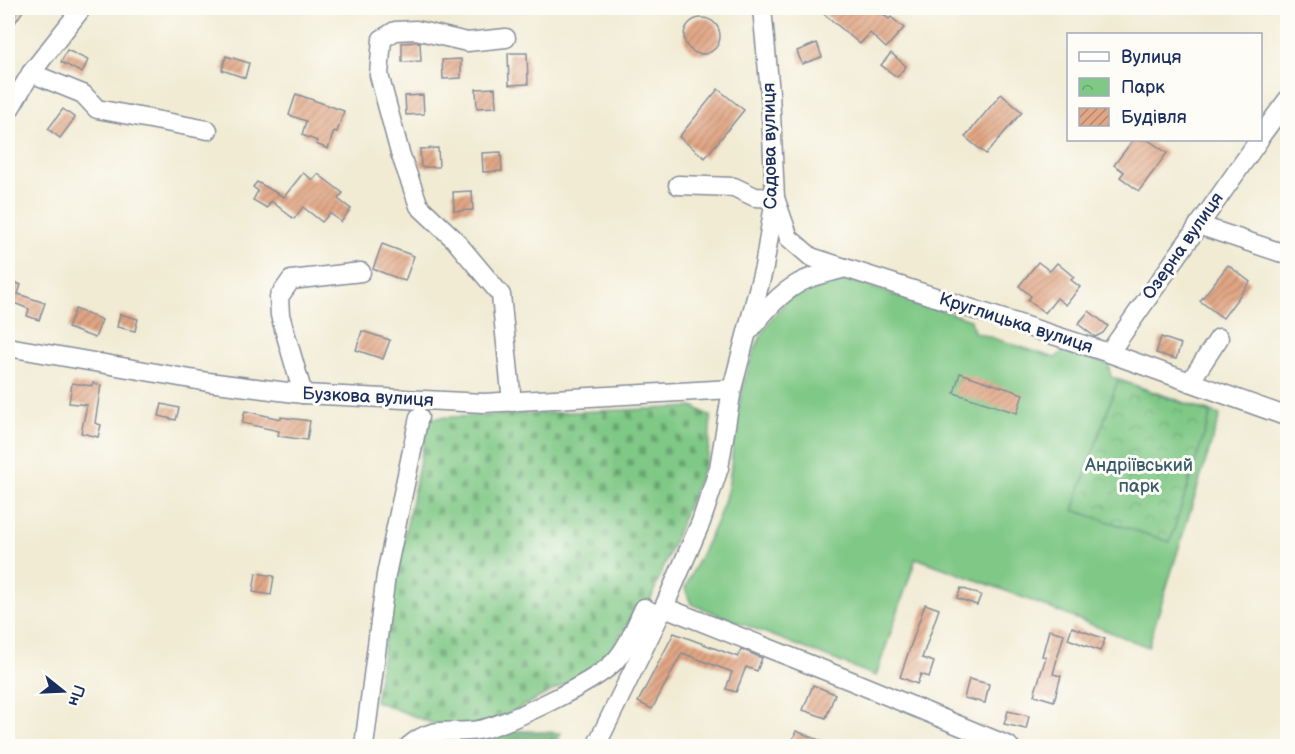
<svg xmlns="http://www.w3.org/2000/svg" width="1295" height="754" font-family="'Balsamiq Sans',sans-serif">
	<style>
		.green { fill: #7fc885; stroke: #4d7c72; stroke-width: 1.5 }
		.forest { fill: url(#forest-firs); stroke: #416e68; stroke-width: 1.5 }
		.cemetery { fill: url(#cemetery-stones); stroke: #4d7c72; stroke-width: 1.5 }
		.park { fill: url(#park-crowns); stroke: #4d7c72; stroke-width: 1.5 }
		.building { fill: url(#building-hatch) }
		.lines { fill: none; stroke-linecap: round; stroke-linejoin: round }
		.minor-casing { stroke: #868d98; stroke-width: 21 }
		.minor { stroke: #fff; stroke-width: 18 }
		.labels { text-anchor: middle; dominant-baseline: central; stroke-width: 6; stroke-linejoin: round; paint-order: stroke }
		.street-label { font-size: 18px; fill: #1b2f5e; stroke: #fdfcf7 }
		.park-label { font-size: 18px; fill: #395d6a; stroke: #fdfcf7 }
	</style>
	<defs>
		<pattern id="forest-firs" width="22" height="20" patternUnits="userSpaceOnUse" patternTransform="scale(1.5)"><rect width="22" height="20" fill="#67ac72"/><path d="M5 1l3.5 6h-7zM16 11l3.5 6h-7z" fill="#548c61"/></pattern>
		<pattern id="cemetery-stones" width="16" height="16" patternUnits="userSpaceOnUse" patternTransform="scale(1.5)"><rect width="16" height="16" fill="#7fc885"/><path d="M2 7V4a2 2 0 0 1 4 0v3zM10 15v-3a2 2 0 0 1 4 0v3z" fill="#67a370"/></pattern>
		<pattern id="park-crowns" width="20" height="18" patternUnits="userSpaceOnUse" patternTransform="scale(1.5)"><rect width="20" height="18" fill="#7fc885"/><path d="M2 6a3 3 0 1 1 6 0M12 15a3 3 0 1 1 6 0" fill="none" stroke="#67a370"/></pattern>
		<pattern id="building-hatch" width="6" height="6" patternUnits="userSpaceOnUse" patternTransform="scale(1.5)"><rect width="6" height="6" fill="#e1a684"/><path d="M-1 1l2-2M0 6l6-6M5 7l2-2" fill="none" stroke="#b6886f"/></pattern>
	</defs>
	<rect width="100%" height="100%" fill="#fdfcf7"/>
	<filter id="ink" filterUnits="userSpaceOnUse"><feTurbulence type="fractalNoise" baseFrequency=".0167" numOctaves="2"/><feDisplacementMap in="SourceGraphic" scale="12" xChannelSelector="R" yChannelSelector="G"/><feConvolveMatrix kernelMatrix="1 2 1 2 8 2 1 2 1" color-interpolation-filters="sRGB"/></filter>
	<filter id="wash" filterUnits="userSpaceOnUse"><feTurbulence type="fractalNoise" baseFrequency=".008" numOctaves="4" result="noise"/><feDisplacementMap in="SourceGraphic" scale="24" xChannelSelector="R" yChannelSelector="G"/><feGaussianBlur stdDeviation="1.35" result="paint"/><feColorMatrix in="noise" values="0 0 0 0 0 0 0 0 0 0 0 0 0 0 0 0 0 1.4 0 .05"/><feComposite in="paint" operator="in"/></filter>
	<g filter="url(#wash)">
		<rect width="100%" height="100%" fill="#f1ebd3"/>
		<path class="green" d="M834,281L856,282L971,320L974,332L1055,358L1065,350L1108,364L1111,377L1220,415L1148,647L1001,589L916,558L876,676L691,604L685,588C699,555 720,523 728,487C733,464 732,439 737,415C745,369 763,304 812,286C819,283 827,282 834,281Z"/>
		<path class="forest" d="M507,730L561,733L556,746H420C443,733 440,743 461,740C476,738 491,732 507,730Z"/>
		<polygon class="cemetery" points="695,407 711,417 708,456 650,601 640,605 600,666 485,726 434,724 375,701 392,596 429,418"/>
		<polygon class="park" points="1118,380 1211,413 1170,542 1073,510"/>
		<g id="blocks">
			<g class="building">
				<polygon points="8,8 25,8 8,33"/>
				<polygon points="817,8 876,8 889,19 891,17 904,28 886,48 870,33 860,44"/>
				<circle cx="702" cy="36" r="18"/>
				<polygon points="420,42 421,61 402,62 402,43"/>
				<polygon points="817,43 822,57 802,64 797,51"/>
				<polygon points="67,50 88,60 82,73 61,62"/>
				<polygon points="508,53 527,53 528,84 509,85"/>
				<polygon points="891,53 906,66 897,77 881,65"/>
				<polygon points="226,56 249,63 245,78 222,70"/>
				<polygon points="461,59 461,78 443,79 442,60"/>
				<polygon points="495,88 496,107 477,108 476,89"/>
				<polygon points="718,89 744,110 705,158 679,137"/>
				<polygon points="296,94 344,111 337,132 334,131 328,149 316,144 317,141 302,135 306,121 289,115"/>
				<polygon points="1001,94 1022,112 986,154 965,137"/>
				<polygon points="423,95 424,114 406,115 405,96"/>
				<polygon points="63,109 75,118 60,138 48,129"/>
				<polygon points="1133,140 1148,140 1167,153 1139,191 1120,177 1124,172 1114,165"/>
				<polygon points="438,148 439,167 421,167 420,149"/>
				<polygon points="501,152 502,171 483,172 482,153"/>
				<polygon points="303,173 313,180 318,174 343,193 338,199 351,209 341,222 330,213 322,222 303,207 294,219 271,201 267,208 253,200 258,191 253,187 257,182 284,197"/>
				<polygon points="472,191 473,210 454,211 453,192"/>
				<polygon points="382,244 414,256 405,281 373,269"/>
				<polygon points="1038,262 1050,271 1057,263 1074,277 1071,280 1080,287 1066,305 1057,298 1045,313 1028,300 1031,296 1019,286"/>
				<polygon points="1228,265 1250,282 1223,318 1200,301"/>
				<polygon points="8,279 21,285 18,294 45,303 39,320 27,316 29,309 14,303 8,318"/>
				<polygon points="75,309 102,320 95,338 68,328"/>
				<polygon points="1089,311 1108,326 1103,333 1095,337 1078,324"/>
				<polygon points="120,314 138,319 135,331 117,327"/>
				<polygon points="362,331 390,340 383,359 356,350"/>
				<polygon points="1161,337 1181,344 1176,359 1156,353"/>
				<polygon points="960,373 1023,394 1017,413 954,393"/>
				<polygon points="72,383 92,386 93,383 101,385 95,423 101,425 98,437 81,433 87,405 69,403"/>
				<polygon points="162,404 179,408 176,420 159,416"/>
				<polygon points="245,411 281,419 281,417 310,421 307,440 278,436 279,431 242,423"/>
				<polygon points="256,573 274,576 271,595 253,592"/>
				<polygon points="961,588 981,595 977,605 957,598"/>
				<polygon points="925,604 939,609 922,658 934,662 929,677 921,674 917,684 900,677"/>
				<polygon points="1072,627 1105,639 1100,651 1068,639"/>
				<polygon points="1049,630 1064,634 1053,674 1061,676 1054,701 1034,695 1046,657 1042,656"/>
				<polygon points="674,633 738,657 741,649 762,658 757,671 746,667 736,692 726,689 732,672 682,653 652,709 638,702"/>
				<polygon points="969,679 989,684 985,703 964,698"/>
				<polygon points="813,685 835,694 826,718 803,710"/>
				<polygon points="1008,711 1029,716 1026,729 1004,724"/>
				<polygon points="796,731 834,746 834,747 790,747"/>
			</g>
		</g>
	</g>
	<g filter="url(#ink)">
		<use href="#blocks" fill-opacity="0" stroke="#868d98" stroke-width="1.5"/>
		<g class="lines">
			<g class="minor-casing">
				<g id="minor">
					<polyline points="506,38 467,42 416,30 395,31 382,39 379,75 400,153 419,206 454,239 501,295 512,402"/>
					<polyline points="31,73 83,94 97,109 208,130"/>
					<polyline points="8,112 31,73 82,8"/>
					<polyline points="1260,137 1288,99"/>
					<polyline points="678,185 734,187 755,197 775,198 789,238 811,257 1109,353 1288,417"/>
					<polyline points="1198,225 1288,255"/>
					<path d="M750,330C764,312 779,294 799,283C812,275 830,273 845,268"/>
					<polyline points="8,347 208,382 303,394 484,403 732,389"/>
					<polyline points="1109,353 1259,140"/>
					<polyline points="1190,382 1219,338"/>
					<polyline points="303,394 280,315 279,297 291,280 361,272"/>
					<polyline points="664,607 849,680 1009,746"/>
					<polyline points="364,746 386,575 419,417"/>
					<path d="M409,746C434,724 450,735 478,730C506,725 593,683 613,663C628,648 635,627 644,608L659,616"/>
					<polyline points="596,746 664,607 701,522 719,468 732,389 764,267 775,198 770,93 762,8"/>
				</g>
			</g>
			<use href="#minor" class="minor"/>
		</g>
	</g>
	<g class="labels">
		<g class="street-label">
			<text transform="translate(770 146) rotate(-91)">Садова вулиця</text>
			<text transform="translate(1183 246) rotate(-55)">Озерна вулиця</text>
			<text transform="translate(1016 323) rotate(18)">Круглицька вулиця</text>
			<text transform="translate(368 397) rotate(3)">Бузкова вулиця</text>
		</g>
		<g class="park-label">
			<text x="1139" y="465">Андріївський<tspan x="1139" dy="21">парк</tspan></text>
		</g>
	</g>
	<rect width="1295" height="754" fill="none" stroke="#fdfcf7" stroke-width="30"/>
	<rect x="1067" y="33" width="195" height="108" fill="#fdfcf7" stroke="#a3aaba" stroke-width="1.5"/>
	<rect x="1079" y="52" width="30" height="9" fill="#ffffff" stroke="#a3aaba" stroke-width="1.5"/>
	<text x="1121" y="63" font-size="18" fill="#1b2f5e">Вулиця</text>
	<rect x="1079" y="78" width="30" height="18" fill="url(#park-crowns)" stroke="#a3aaba" stroke-width="1.5"/>
	<text x="1121" y="93" font-size="18" fill="#1b2f5e">Парк</text>
	<rect x="1079" y="108" width="30" height="18" fill="url(#building-hatch)" stroke="#a3aaba" stroke-width="1.5"/>
	<text x="1121" y="123" font-size="18" fill="#1b2f5e">Будівля</text>
	<g transform="translate(63 691) rotate(108)" stroke="#fdfcf7" stroke-width="4.5" paint-order="stroke">
	<path d="M0-4.5L10 22L0 15L-10 22Z" fill="#1b2f5e"/>
	<text y="-9" font-size="16" font-weight="bold" text-anchor="middle" fill="#1b2f5e">Пн</text>
	</g>
</svg>
